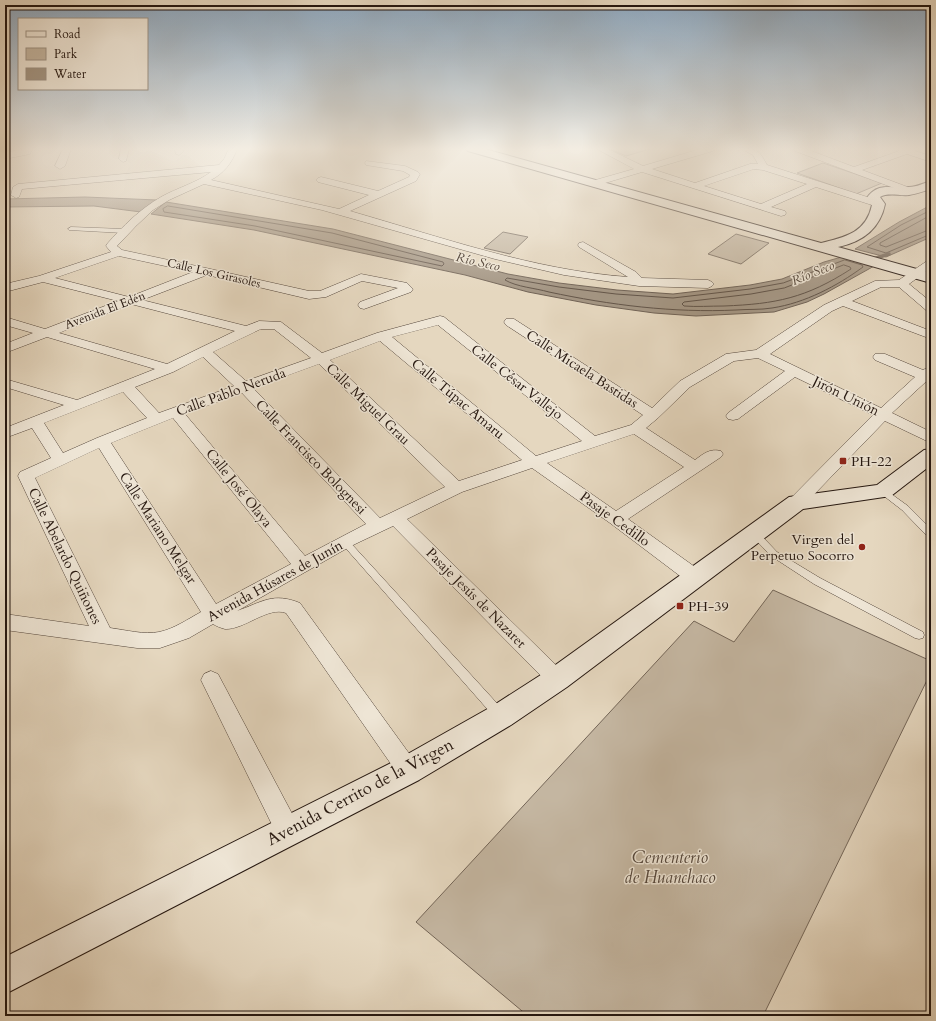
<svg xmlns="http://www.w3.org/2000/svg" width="936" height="1021" font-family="Cardo,serif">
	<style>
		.green { fill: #c4b6a1; stroke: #746658 }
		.water { fill: #a49684; stroke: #716356 }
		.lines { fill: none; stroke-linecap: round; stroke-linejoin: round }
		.shore { stroke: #64564a; stroke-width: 1 }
		.stream { stroke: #716356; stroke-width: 3.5 }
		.lane-casing { stroke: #55473c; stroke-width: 1 }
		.street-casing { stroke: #55473c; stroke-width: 1 }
		.secondary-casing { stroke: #251710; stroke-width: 2 }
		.lane { fill: #eee5d5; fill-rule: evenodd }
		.street { fill: #eee5d5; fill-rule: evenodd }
		.secondary { fill: #eee5d5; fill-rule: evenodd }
		.poi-dot { fill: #8f2418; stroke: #eee5d5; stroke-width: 1.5 }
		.labels { text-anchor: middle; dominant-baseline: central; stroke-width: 3; stroke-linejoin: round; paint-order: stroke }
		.far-street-label { font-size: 12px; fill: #251710; stroke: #eee5d5 }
		.far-water-label { font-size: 13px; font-style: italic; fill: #584a3e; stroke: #eee5d5 }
		.street-label { font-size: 14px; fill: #251710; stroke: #eee5d5 }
		.poi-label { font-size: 14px; fill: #251710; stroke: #eee5d5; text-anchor: start }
		.near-street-label { font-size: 17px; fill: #251710; stroke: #eee5d5 }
		.near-park-label { font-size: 17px; font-style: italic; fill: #55473c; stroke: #eee5d5 }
	</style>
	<rect width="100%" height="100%" fill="#e5d7bf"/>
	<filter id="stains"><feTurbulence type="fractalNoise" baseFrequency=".005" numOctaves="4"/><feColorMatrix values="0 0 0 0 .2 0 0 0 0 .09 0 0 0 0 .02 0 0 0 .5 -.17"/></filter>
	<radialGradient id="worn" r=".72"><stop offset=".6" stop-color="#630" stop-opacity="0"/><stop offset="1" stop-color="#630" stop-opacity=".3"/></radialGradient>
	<g class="green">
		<polygon points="610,149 650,149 626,156"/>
		<polygon points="823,163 882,183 856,194 797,173"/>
		<polygon points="503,232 528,237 510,254 484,248"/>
		<polygon points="736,234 769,243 741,264 708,254"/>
		<polygon points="773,590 931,661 931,672 763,1016 528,1016 416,922 694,621 734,642"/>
	</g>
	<g class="water">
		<polygon points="85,197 157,200 141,212 94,206 5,207 5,199"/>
		<polygon points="166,202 333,229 508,274 559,283 617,290 673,294 750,285 782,279 824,262 845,256 876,265 824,294 807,302 774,312 696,316 654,313 596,305 528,292 465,275 254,230 151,214"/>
		<polygon points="931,205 931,237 886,257 855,249 899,222"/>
	</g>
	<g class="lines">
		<g class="shore">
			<polygon points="168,206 332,233 443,262 444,264 442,266 255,226 164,212 163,209"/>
			<polyline points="931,210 901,225 867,247 886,253 931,234"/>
			<polyline points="931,215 880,243 880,245 886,247 931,229"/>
			<path d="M845,260L862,265L863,267C837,286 805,303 772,308C760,310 748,309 736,310C673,313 610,305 549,292C535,288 517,287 505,280L507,278L559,287L616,294L673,298L750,289L783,283Z"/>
			<path d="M844,265L850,267L851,269C806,298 776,304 724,306C710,306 697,307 684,306L682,304L684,302L751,294L784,288Z"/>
		</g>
		<polyline class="stream" points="873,259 889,254"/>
		<g class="lane-casing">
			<g id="lane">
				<polygon points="71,227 124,229 127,231 124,233 69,230 68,229"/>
				<polygon points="883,488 908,506 931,529 931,538 928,537 902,510 880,493 879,491 880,489"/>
				<polygon points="755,531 758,532 777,552 820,578 923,632 924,635 923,638 919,639 915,638 814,584 771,556 752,536 750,534 752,532"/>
				<polygon points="345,539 348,540 504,711 506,715 504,719 500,720 496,719 342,544 340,542 342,540"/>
			</g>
		</g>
		<g class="street-casing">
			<g id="street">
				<polygon points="24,149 32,149 30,154 5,159 5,153"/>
				<polygon points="63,149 71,149 65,166 60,169 55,166"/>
				<polygon points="121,149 129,149 126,161 123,162 119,159"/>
				<polygon points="175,149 183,149 183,152 179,155 176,154"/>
				<path d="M229,149H237C232,163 224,173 211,180L339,209L369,195L318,182L316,180L318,178L321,177L378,191L409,177L410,175L403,171L366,165L365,163L366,161L405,166L418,172L420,174L416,181L350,211C441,237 533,270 628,277L579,247L578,245L579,243L583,242L636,272L642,278L708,280L712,282L714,284L712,286L708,288L639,286L564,275L495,259L322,210L204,184L169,200L153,210L136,226L117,246L122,250L206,268L309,291H320L361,274L407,283L413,289L411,292L364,309L360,308L358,305L360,302L398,288L362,281L326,297L309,299L207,275L142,300L246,326L259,321L281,322L322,353L377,333L440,316L444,317L595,436L631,425L643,415L506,325L504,322L506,319H514L652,408L680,381L726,354L756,350L824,305L875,281L899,280L927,261L931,260V268L909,284L931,302V312L927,311L899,287H881L852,301L931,331V339L843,306L832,311L770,354L881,408L915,377L875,360L873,357L875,354H885L923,370L931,366V377L892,413L931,432V443L885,421L803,506L797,508L791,506L789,502L791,498L873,415L795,377L738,419L733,420L728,419L726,416L728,413L785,371L758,358L734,361L690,387L658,418L646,428L695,460C703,454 710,448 721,451L723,454L721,457L628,519L702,572L704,577L702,582L695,584L688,582L610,523L532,468L462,492L407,519L564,673L567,679L564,685L557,688L550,685L393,526L351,546L237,611C262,602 273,592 300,603L416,763L419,770L416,777L408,781L400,777L286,613C268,606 244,630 225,629C221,628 216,626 213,624L189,638L160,648H137L5,630V614L89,626L18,476L20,472L51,458L32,428L5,438V428L64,405L5,387V379L77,400L155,369L47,337L5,353V344L33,333L5,325V317L45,329L118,301L43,282L5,292V284L39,276L111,252L106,246L107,244C123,226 140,209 161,197C177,188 196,183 211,172L22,189L19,197L16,198L11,195L13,187L18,184L219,165L224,159ZM119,256L193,272L129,297L55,278ZM131,304L235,331L167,364L59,333ZM438,325L582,441L536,456L392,337ZM261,329H274L311,358L246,381L213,352ZM380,341L522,460L459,481L330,360ZM203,357L234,386L159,413L135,387L173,372ZM319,364L445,487L380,518L253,388ZM123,392L147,418L97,438L63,453L44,423ZM242,393L366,524L305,556L185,414ZM173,418L291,564L216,604L111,443ZM634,434L684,467L616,511L547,463ZM99,448L201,612C188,619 174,629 159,632C144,635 126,630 110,628L35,478Z"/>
				<path d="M597,149H608L643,166L700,149H714L713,151L652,169L695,183L750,164H758L753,155L742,149C759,149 759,151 767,165L883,202L884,204L879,207L875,206L816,187L771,207L785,211L786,213L785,215L781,216L642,172L595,186L590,183L592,181L634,169ZM754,169L763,170L807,184L761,204L704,186Z"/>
				<polygon points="794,149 806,149 854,167 899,151 898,149 916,149 915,151 931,156 931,162 907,154 862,170 913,189 915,191 913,193 910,194 795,151"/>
				<polygon points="211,671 218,674 297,823 300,831 297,839 288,843 279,839 201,680 204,674"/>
			</g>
		</g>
		<g class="secondary-casing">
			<g id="secondary">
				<path d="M466,149H485L821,243C845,237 866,233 872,205L866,199C878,181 891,189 909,187C917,187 924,183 931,181V189C924,191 916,194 909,195C899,196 888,192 880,197L885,204C880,229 862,242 838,247L931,273V283L468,151Z"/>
				<polygon points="931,449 931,465 891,496 803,509 567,687 511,725 419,780 5,994 5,957 397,760 491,707 547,671 789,497 877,485 924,450"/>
			</g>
		</g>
		<use href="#lane" class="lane"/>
		<use href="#street" class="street"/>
		<use href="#secondary" class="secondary"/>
	</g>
	<linearGradient id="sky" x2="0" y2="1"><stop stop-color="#8da8c0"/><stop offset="0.51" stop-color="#f3ede2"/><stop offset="1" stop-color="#f3ede2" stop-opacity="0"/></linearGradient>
	<rect width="936" height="292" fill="url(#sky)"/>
	<g class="poi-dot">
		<rect x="839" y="457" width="8" height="8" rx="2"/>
		<circle cx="862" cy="547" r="4"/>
		<rect x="676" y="602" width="8" height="8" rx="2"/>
	</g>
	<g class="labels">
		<g class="far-street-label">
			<text transform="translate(214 273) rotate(13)">Calle Los Girasoles</text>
			<text transform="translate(105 310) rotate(-21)">Avenida El Edén</text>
		</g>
		<g class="far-water-label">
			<text transform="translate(478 262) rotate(13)">Río Seco</text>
			<text transform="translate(813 273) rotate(-22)">Río Seco</text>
		</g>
		<g class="street-label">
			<text transform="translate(582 369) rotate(33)">Calle Micaela Bastidas</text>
			<text transform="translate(517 382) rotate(38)">Calle César Vallejo</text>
			<text transform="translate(231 392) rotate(-20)">Calle Pablo Neruda</text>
			<text transform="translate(846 396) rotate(26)">Jirón Unión</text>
			<text transform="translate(458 399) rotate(40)">Calle Túpac Amaru</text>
			<text transform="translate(368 404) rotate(44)">Calle Miguel Grau</text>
			<text transform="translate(311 457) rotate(46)">Calle Francisco Bolognesi</text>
			<text transform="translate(239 488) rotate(51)">Calle José Olaya</text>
			<text transform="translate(615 519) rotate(36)">Pasaje Cedillo</text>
			<text transform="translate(158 528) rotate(57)">Calle Mariano Melgar</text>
			<text transform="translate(65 556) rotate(64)">Calle Abelardo Quiñones</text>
			<text transform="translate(275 581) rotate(-29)">Avenida Húsares de Junín</text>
			<text transform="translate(476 598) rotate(45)">Pasaje Jesús de Nazaret</text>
		</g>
		<g class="poi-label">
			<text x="851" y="461">PH-22</text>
			<text x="854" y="539" text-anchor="end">Virgen del<tspan x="854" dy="16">Perpetuo Socorro</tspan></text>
			<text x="688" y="606">PH-39</text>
		</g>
		<g class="near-street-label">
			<text transform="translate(360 792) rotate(-28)">Avenida Cerrito de la Virgen</text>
		</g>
		<g class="near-park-label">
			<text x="670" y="857">Cementerio<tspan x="670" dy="20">de Huanchaco</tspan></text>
		</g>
	</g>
	<rect width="936" height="1021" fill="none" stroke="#e5d7bf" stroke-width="20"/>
	<rect x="6" y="6" width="924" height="1009" fill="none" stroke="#251710" stroke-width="2"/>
	<rect x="10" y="10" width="916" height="1001" fill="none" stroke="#251710"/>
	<rect x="18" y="18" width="130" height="72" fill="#eee5d5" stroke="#9e9386"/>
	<rect x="26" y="31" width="20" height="6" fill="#eee5d5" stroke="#9e9386"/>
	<text x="54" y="38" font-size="12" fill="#251710">Road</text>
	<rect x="26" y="48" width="20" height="12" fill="#c4b6a1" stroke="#9e9386"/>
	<text x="54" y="58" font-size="12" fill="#251710">Park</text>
	<rect x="26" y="68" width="20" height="12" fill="#a49684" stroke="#9e9386"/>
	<text x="54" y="78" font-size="12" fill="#251710">Water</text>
	<rect width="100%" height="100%" filter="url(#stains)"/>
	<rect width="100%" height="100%" fill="url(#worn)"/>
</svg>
